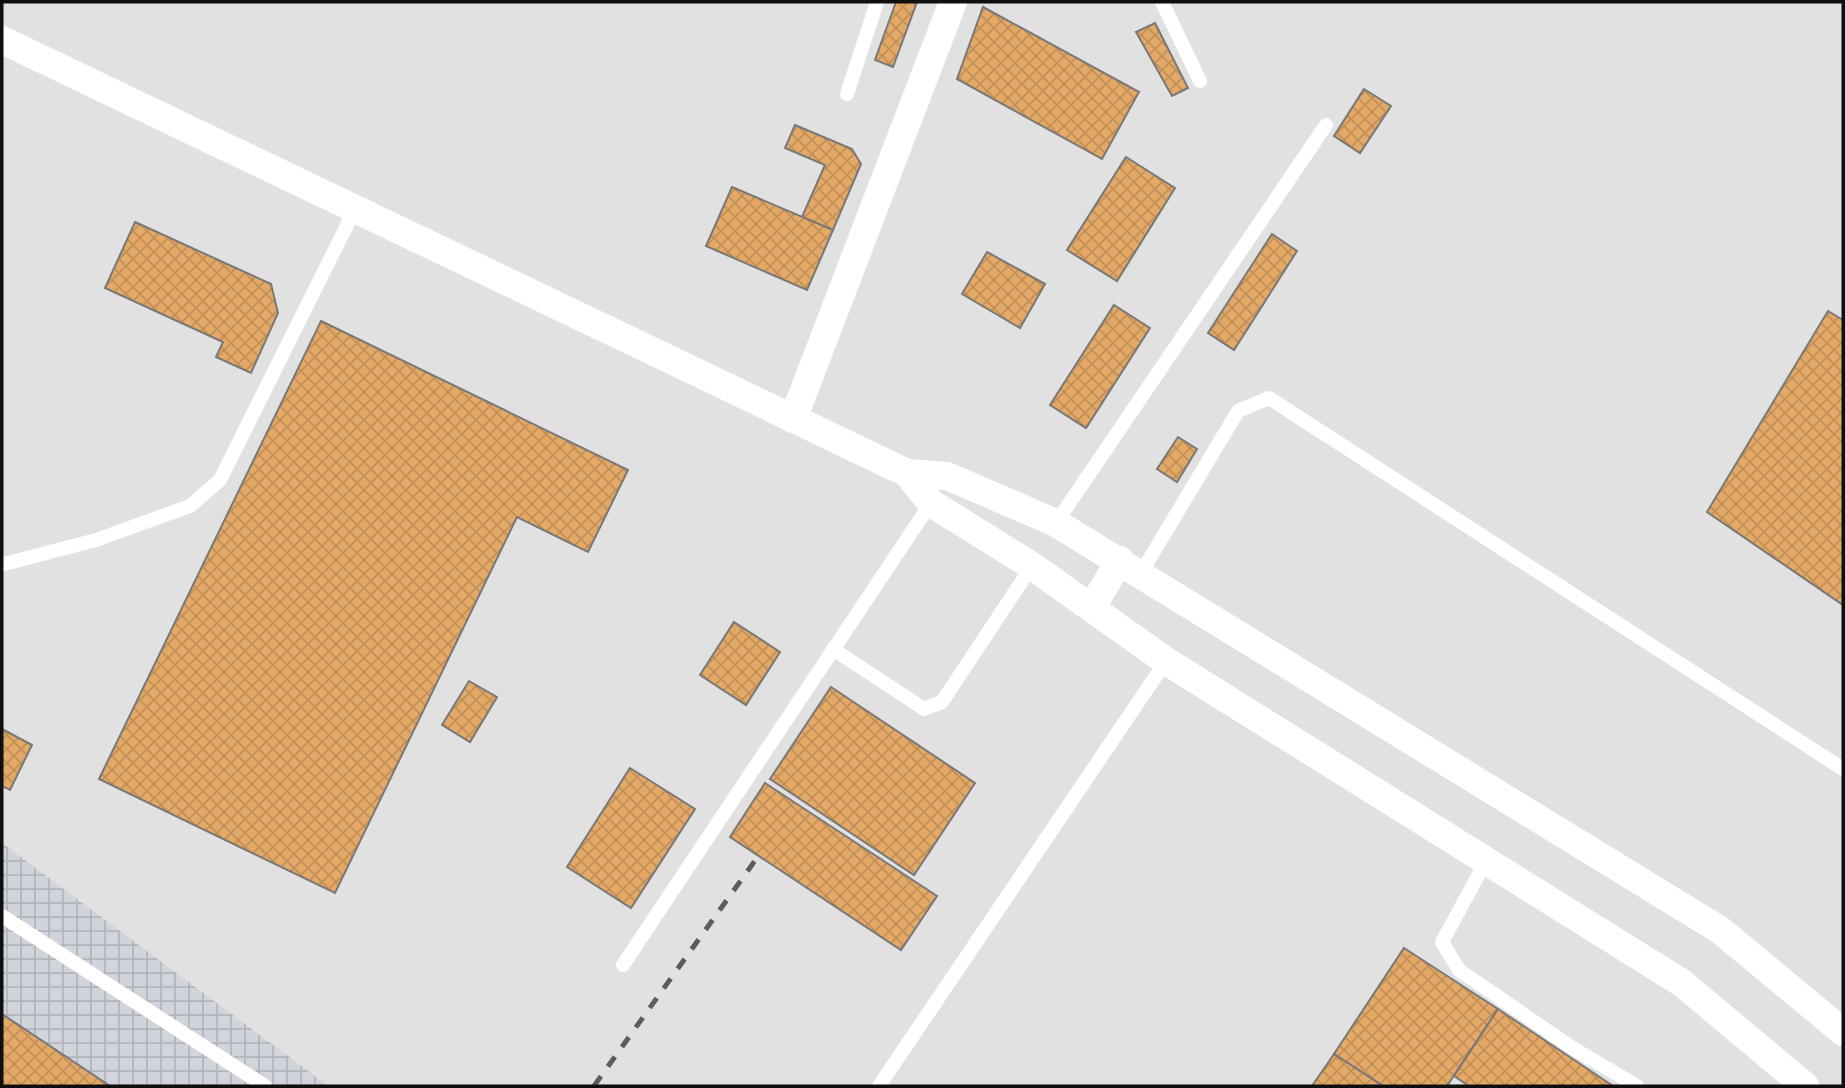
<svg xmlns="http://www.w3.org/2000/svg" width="1845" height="1088" font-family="Signika,sans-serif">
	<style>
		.industrial { fill: url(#industrial-grid) }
		.building { fill: url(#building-cross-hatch); stroke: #797877; stroke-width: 2 }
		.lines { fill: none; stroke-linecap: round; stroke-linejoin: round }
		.lane { stroke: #fff; stroke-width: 14 }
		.street { stroke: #fff; stroke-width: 28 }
		.rail { stroke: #5c5d5d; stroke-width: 5; stroke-dasharray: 12 12; stroke-linecap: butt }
	</style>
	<defs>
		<pattern id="industrial-grid" width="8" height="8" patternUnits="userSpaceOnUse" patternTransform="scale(1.75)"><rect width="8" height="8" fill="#d2d4dc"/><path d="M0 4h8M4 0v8" fill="none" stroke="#b3b5bc"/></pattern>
		<pattern id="building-cross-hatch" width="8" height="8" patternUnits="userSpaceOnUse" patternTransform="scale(1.75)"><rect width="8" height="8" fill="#e4a966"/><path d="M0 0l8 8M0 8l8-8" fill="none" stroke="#c29057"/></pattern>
	</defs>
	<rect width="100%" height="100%" fill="#e1e1e2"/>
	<polygon class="industrial" points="2,843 328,1086 2,1086"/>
	<g class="building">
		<polygon points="896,2 917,2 893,67 875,60"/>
		<polygon points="983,7 1139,92 1102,159 957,79"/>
		<polygon points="1155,23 1188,88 1172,96 1136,32"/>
		<polygon points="1364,89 1391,106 1360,153 1334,136"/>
		<polygon points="795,125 852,149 861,164 833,230 802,217 825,165 785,148"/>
		<polygon points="1126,157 1175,188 1117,281 1067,250"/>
		<polygon points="732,187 833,230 807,290 706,246"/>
		<polygon points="135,222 271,284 278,313 251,373 216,357 223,342 105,288"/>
		<polygon points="1272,234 1297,251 1234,350 1208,333"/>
		<polygon points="987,252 1045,284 1020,328 962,294"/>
		<polygon points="1114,305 1150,328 1086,428 1050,405"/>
		<polygon points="1828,311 1843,320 1843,605 1707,512"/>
		<polygon points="321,321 628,470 588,552 517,517 335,893 99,779"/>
		<polygon points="1178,437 1197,449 1177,482 1157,469"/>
		<polygon points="734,622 780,652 746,705 700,675"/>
		<polygon points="469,681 497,697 470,742 442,725"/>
		<polygon points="831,687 975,783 914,875 770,779"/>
		<polygon points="2,729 32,745 10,790 2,786"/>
		<polygon points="630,768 695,809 631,908 567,867"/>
		<polygon points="765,783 937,896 901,950 730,837"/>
		<polygon points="1404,948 1498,1009 1447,1086 1383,1086 1334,1054"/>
		<polygon points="1498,1009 1613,1086 1469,1086 1454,1076"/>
		<polygon points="2,1014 110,1086 2,1086"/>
		<polygon points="1334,1054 1383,1086 1312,1086"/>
	</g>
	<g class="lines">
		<g class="lane">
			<polyline points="1162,2 1200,81"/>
			<polyline points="847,94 877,2"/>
			<polyline points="1056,523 1326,125"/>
			<polyline points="4,564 96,540 190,506 220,480 355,209"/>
			<polyline points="1141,573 1238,411 1269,398 1843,769"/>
			<polyline points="833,649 924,709 942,702 1032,566"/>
			<polyline points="1486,861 1442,942 1459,970 1571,1047 1637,1086"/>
			<polyline points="2,916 265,1086"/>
			<polyline points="623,965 931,503"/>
			<polyline points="879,1086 1166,661"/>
		</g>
		<g class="street">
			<polyline points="2,40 907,473 947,476 1056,523 1720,930 1843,1032"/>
			<polyline points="793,419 953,2"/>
			<polyline points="907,473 931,503 1032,566 1166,661 1682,983 1805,1086"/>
			<polyline points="1092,607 1120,560"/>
		</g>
		<polyline class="rail" points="594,1086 759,855"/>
	</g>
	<rect width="1845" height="1088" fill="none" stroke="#0e0f0f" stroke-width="7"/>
</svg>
